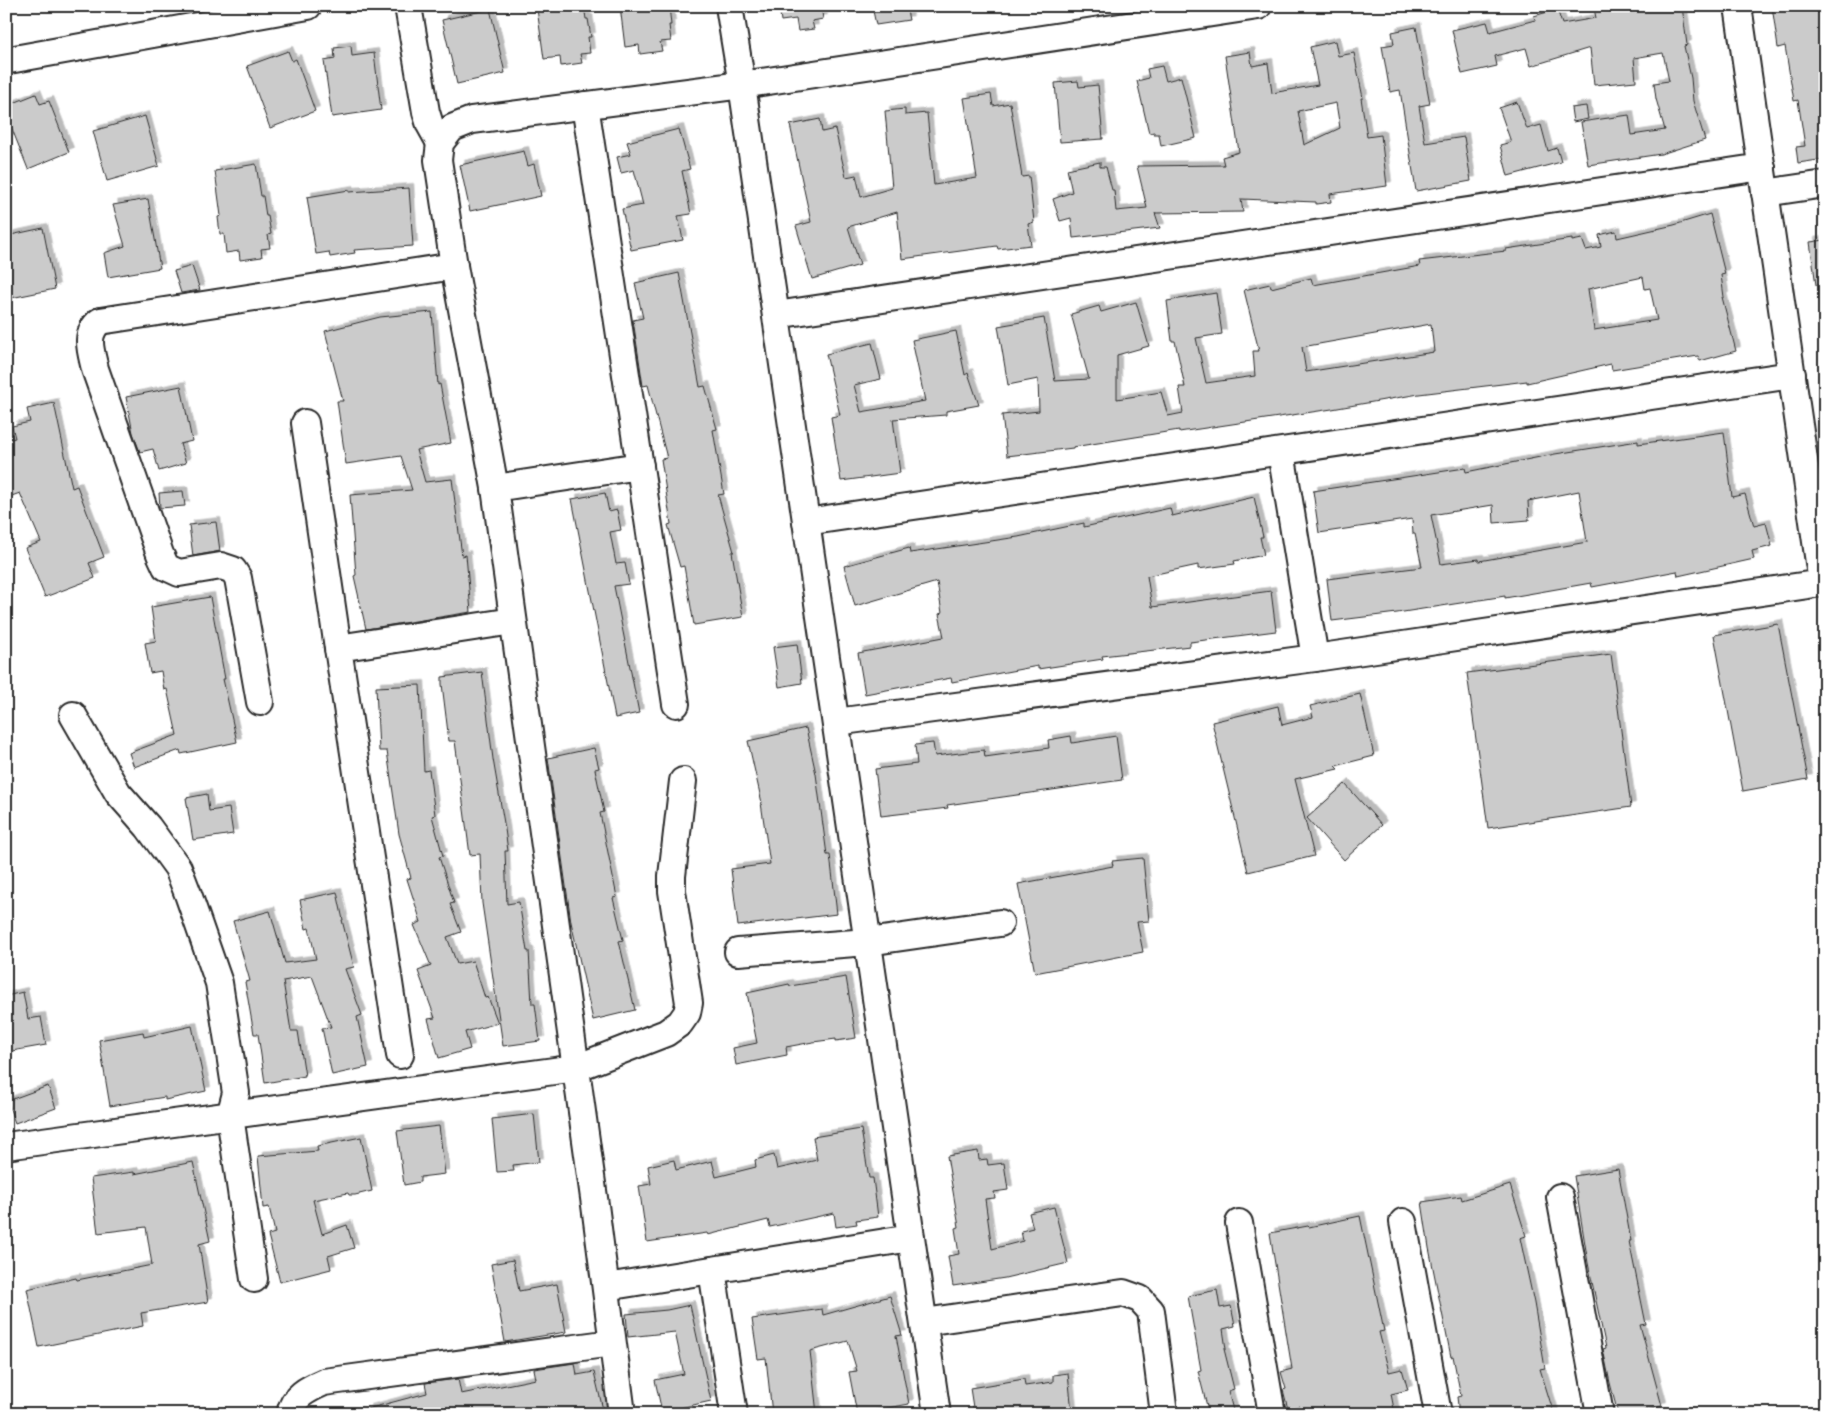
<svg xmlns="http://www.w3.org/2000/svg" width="1831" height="1420" font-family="'Balsamiq Sans',sans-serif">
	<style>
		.building { fill: #cbcbcb; stroke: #2b2b2b; fill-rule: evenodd; filter: url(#shadow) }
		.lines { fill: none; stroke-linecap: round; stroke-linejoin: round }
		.minor-casing { stroke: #2b2b2b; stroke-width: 30 }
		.minor { stroke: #fff; stroke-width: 26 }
	</style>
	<defs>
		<filter id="shadow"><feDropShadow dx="4.5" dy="-4.5" stdDeviation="0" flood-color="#0004"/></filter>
	</defs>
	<rect width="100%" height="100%" fill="#fff"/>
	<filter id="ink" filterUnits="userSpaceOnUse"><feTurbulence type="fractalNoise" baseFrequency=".02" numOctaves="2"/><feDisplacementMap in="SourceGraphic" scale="10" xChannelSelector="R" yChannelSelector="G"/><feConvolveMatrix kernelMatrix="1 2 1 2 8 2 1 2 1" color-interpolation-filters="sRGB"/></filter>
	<g filter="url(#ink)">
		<g class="building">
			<polygon points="557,6 584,6 586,19 588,19 591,37 588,37 590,53 580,54 582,63 561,66 560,57 544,59 537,9"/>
			<polygon points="620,6 669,6 671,25 669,25 671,41 660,42 662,51 640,54 639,45 625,47"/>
			<polygon points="779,6 821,6 823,19 812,21 814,29 798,31 796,19 781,21"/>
			<polygon points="872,6 906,6 909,20 876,25"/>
			<polygon points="1603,6 1682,6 1687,45 1684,46 1691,78 1693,101 1705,140 1661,154 1588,165 1581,122 1629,115 1632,135 1665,130 1656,99 1654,83 1669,81 1663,53 1634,58 1636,81 1594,85 1590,48 1531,66 1526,48 1495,56 1497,66 1462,74 1452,30 1487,22 1490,32 1535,20 1534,16 1557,9 1562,24 1596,18 1594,8"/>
			<polygon points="1772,6 1825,6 1825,159 1798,163 1796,147 1805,146 1798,100 1794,101 1785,46 1778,48"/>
			<polygon points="490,9 505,73 457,84 442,20"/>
			<polygon points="1416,27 1430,104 1419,106 1425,143 1464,137 1471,181 1416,191 1400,90 1390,92 1382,46 1394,44 1392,32"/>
			<path d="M1335,41L1338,56L1354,53L1363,98H1361L1367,137L1381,135L1387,186L1330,194L1331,202L1316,204V202L1241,199L1243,212L1155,213L1160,228L1073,238L1071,218L1060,221L1053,199L1072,192L1067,169L1100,162V167H1106L1112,190H1114L1116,211L1147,208L1137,166L1224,165L1222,157L1239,152L1225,56L1250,52L1252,66L1268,63L1272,93L1318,85L1310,47ZM1336,103L1340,128L1304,145L1298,111Z"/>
			<polygon points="351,46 352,56 374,53 381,110 332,117 324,61 335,59 334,48"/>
			<polygon points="288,51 292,61 296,59 315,111 270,128 247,66"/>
			<polygon points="1162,66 1166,81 1181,77 1196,138 1161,146 1159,134 1154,134 1154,132 1149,133 1137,81 1149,78 1147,69"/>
			<polygon points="1078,81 1079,87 1098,85 1103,139 1060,142 1055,83"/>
			<polygon points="36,94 40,104 49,101 69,152 28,169 6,114 6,106"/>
			<polygon points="991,94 993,106 1010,103 1022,177 1029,176 1034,222 1028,224 1031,245 998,249 997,246 902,259 897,212 848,227 860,265 812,279 796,226 811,222 790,125 820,119 822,132 835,129 846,177 856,175 861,197 892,188 885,111 905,109 905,115 927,113 934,185 977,178 964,98"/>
			<polygon points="1517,102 1527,129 1541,125 1548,151 1557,148 1561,162 1508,176 1500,145 1511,142 1499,108"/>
			<polygon points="1586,106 1588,119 1573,122 1571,108"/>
			<polygon points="145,116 159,166 107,181 93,131"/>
			<polygon points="679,129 690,169 682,171 691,214 678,216 683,240 631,250 622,209 643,205 634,170 621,173 617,157 631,154 627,142"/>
			<polygon points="524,151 528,166 534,164 541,196 470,211 460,165"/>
			<polygon points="256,164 261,196 263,196 266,216 268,216 271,234 268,235 270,248 261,249 262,257 240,260 239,251 226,253 224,234 220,234 218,217 221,216 215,171"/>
			<polygon points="409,188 413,246 354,250 355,253 330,257 329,252 316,254 307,197 349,190 349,192"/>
			<polygon points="148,199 160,268 108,277 104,253 125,246 113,205"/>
			<path d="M1710,214L1725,274L1721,275L1724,297H1722L1736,351L1700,361L1698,356L1612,370L1611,364L1527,383V381L1419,394L1332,409L1179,432V430L1073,447V448L1007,456L1002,415L1039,411L1038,379L1008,385L998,326L1044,318L1055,381L1089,379L1071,314L1099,306L1101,312L1136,302L1149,346L1117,355V399L1161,392L1168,416L1183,413L1179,387H1185L1175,341H1172L1167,301L1216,293L1222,334L1196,338L1206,383L1255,376L1253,351H1259L1244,290L1270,284L1271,288L1311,278L1313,285L1420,266L1419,261L1506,251V249L1572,239V241L1582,239L1586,250L1601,247L1599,235L1616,231L1617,238L1674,225ZM1643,277L1645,289L1650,288L1657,320L1594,330L1588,289ZM1431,324L1434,352L1306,372L1302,347Z"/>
			<polygon points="43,228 55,289 6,299 6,236"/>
			<polygon points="1825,240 1825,284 1816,285 1810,242"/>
			<polygon points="192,266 200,290 181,293 174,271"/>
			<polygon points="679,273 700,387 705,386 717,429 713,430 724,494 718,495 734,552 732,552 743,617 694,625 684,566 680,567 668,525 671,524 661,459 667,458 648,385 643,386 633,320 643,318 635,283"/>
			<polygon points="432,312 438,385 440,384 451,443 416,450 425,482 452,479 462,556 466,555 471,612 366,629 354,576 356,575 350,495 412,490 401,456 346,464 337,401 343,401 325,331 380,317"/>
			<polygon points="956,331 965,375 968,373 979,405 946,411 946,415 893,419 900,473 841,481 831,417 840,415 826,354 872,343 881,379 854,385 861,412 925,401 912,340"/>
			<polygon points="181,386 192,441 180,444 186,463 159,471 153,449 140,452 133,433 126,397"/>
			<polygon points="54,403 72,488 77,486 104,557 89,563 95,578 45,597 25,548 41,542 20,493 6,498 6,440 15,438 12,426 30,422 27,409"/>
			<path d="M1724,432L1732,497L1745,494L1754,526L1766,523L1772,546L1752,551L1754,559L1678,576L1677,571L1592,587L1591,583L1505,598V596L1397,613L1332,621L1327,579L1422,567L1415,534H1413L1412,519L1319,533L1313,491L1465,468L1466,472L1555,454L1638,441V444ZM1579,491L1587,542L1479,561V559L1441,564L1431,515L1493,505L1494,523L1529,520L1528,501Z"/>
			<polygon points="183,491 185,506 160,508 159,493"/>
			<polygon points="605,493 609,512 617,510 621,530 610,532 616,564 625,563 629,584 614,586 639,713 615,718 572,499"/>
			<polygon points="1254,497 1263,537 1260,537 1264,555 1234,561 1235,564 1198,569 1198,565 1147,576 1152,607 1271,591 1276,631 1190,642 1190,646 1102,656 1103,659 1038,669 1038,666 952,682 951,678 865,694 858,653 944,637 939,614 942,613 937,582 855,606 844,566 909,548 910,553 1018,537 1084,523 1084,527 1170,508 1172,516"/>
			<polygon points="216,522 220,551 193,556 189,525"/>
			<polygon points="210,597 225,679 223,679 237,742 181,754 180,750 134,767 129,753 177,735 167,689 164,690 161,671 150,673 145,643 156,641 151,607"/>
			<polygon points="1778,624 1808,779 1743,791 1714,635"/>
			<polygon points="797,644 802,683 779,687 773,647"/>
			<polygon points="1611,654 1631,807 1488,828 1467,673"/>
			<polygon points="482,672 493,759 505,829 508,851 505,851 507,904 519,902 527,951 529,951 532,1004 535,1004 540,1041 503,1046 482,903 480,854 470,855 455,741 449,741 442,684 442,677"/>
			<polygon points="420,685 424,771 429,770 435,815 432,816 443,856 439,857 454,903 450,904 461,932 447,937 457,964 473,961 485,998 488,997 498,1023 465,1032 470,1049 439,1058 428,1019 435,1018 418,971 431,966 414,925 421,922 407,879 411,878 399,834 387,751 379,751 376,687"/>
			<polygon points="1360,694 1374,756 1335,766 1338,769 1295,779 1314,856 1248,872 1212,722 1278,706 1282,725 1313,717 1310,706"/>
			<polygon points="806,728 816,774 827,855 830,855 837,914 738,926 731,869 770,864 761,803 762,803 748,741"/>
			<polygon points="1071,736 1072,743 1116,736 1122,780 947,805 948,808 881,816 875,769 917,764 915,745 933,743 935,756 984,750 985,757 1049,748 1048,740"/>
			<polygon points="594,748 599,768 595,769 604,812 600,813 617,897 613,898 623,940 619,941 635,1010 593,1020 571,922 548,758"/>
			<polygon points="1345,784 1382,825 1344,860 1307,818"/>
			<polygon points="207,794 209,811 229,808 233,834 193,840 186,798"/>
			<polygon points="1143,858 1149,921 1137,922 1143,952 1035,973 1018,884 1113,866 1112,861"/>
			<polygon points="337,892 343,920 342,920 354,967 345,969 362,1015 357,1017 368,1067 332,1075 322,1028 331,1027 312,976 283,981 291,1031 298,1031 305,1076 265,1083 258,1034 254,1034 245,982 250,981 233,921 270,911 285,963 316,959 309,928 306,929 300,900"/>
			<polygon points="846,977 856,1038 836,1041 836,1039 813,1042 786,1047 787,1055 736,1065 733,1048 757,1043 747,993 789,984 790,986"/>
			<polygon points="23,992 28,1019 41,1017 46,1045 6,1052 6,1023 11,1022 6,996"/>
			<polygon points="192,1026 206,1091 165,1100 165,1097 110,1106 99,1040 143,1032 144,1037"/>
			<polygon points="48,1086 56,1108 15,1123 7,1101"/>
			<polygon points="534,1114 539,1162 513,1165 514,1171 497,1172 492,1119"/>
			<polygon points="439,1126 445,1174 420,1177 420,1182 404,1185 397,1131"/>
			<polygon points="861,1129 869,1178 873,1178 878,1217 856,1220 857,1224 836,1227 834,1213 770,1227 768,1220 708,1235 707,1233 647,1242 639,1186 651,1184 648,1166 674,1160 676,1170 712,1161 716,1177 756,1167 755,1160 774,1155 777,1169 817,1160 813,1137"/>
			<polygon points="361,1137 372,1191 355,1195 349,1195 348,1193 313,1200 322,1234 347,1225 354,1248 328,1256 331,1269 280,1282 268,1235 275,1233 269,1207 263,1208 258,1156 318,1151 317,1146"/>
			<polygon points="978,1151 979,1160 987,1159 988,1165 1004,1163 1008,1190 994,1192 995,1198 985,1199 992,1249 1023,1241 1021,1231 1033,1228 1029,1213 1054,1207 1068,1263 1005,1278 953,1286 948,1256 959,1254 955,1228 959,1227 947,1156"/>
			<polygon points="193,1162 210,1241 199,1244 208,1302 141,1313 143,1326 39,1347 27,1289 76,1278 77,1280 152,1265 146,1227 98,1233 91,1178 134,1172 134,1174"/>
			<polygon points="1618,1169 1631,1241 1629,1241 1646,1324 1640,1325 1662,1406 1634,1414 1618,1414 1610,1383 1603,1349 1606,1348 1588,1263 1574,1176"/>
			<polygon points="1510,1185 1526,1236 1520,1238 1534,1303 1545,1368 1540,1369 1554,1414 1459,1414 1457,1397 1461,1396 1453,1356 1451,1357 1429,1248 1422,1202 1461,1196 1462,1200"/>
			<polygon points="1360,1216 1384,1331 1379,1332 1389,1372 1402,1369 1408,1390 1391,1394 1395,1414 1301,1414 1299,1406 1288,1409 1283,1390 1286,1389 1281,1372 1292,1369 1270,1233 1308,1226 1309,1227"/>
			<polygon points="513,1260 519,1291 557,1284 566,1332 505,1342 491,1264"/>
			<polygon points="1217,1290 1220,1308 1231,1306 1235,1326 1223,1329 1226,1349 1224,1349 1234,1389 1228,1391 1234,1414 1209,1414 1198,1371 1201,1370 1188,1296"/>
			<polygon points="890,1296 902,1335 896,1336 909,1404 857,1414 849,1372 857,1371 848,1341 810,1351 817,1414 772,1414 766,1358 758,1359 752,1319 822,1309 823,1315"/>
			<polygon points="690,1305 711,1401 662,1412 655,1380 684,1374 675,1332 628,1337 626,1314 667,1310"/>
			<polygon points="575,1363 577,1375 594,1372 604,1414 367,1414 367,1409 427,1393 425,1383 458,1379 461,1394 536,1379 534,1369"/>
			<polygon points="1068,1373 1072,1412 1048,1414 974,1414 970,1388 1024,1379 1025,1386 1053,1382 1053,1375"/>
		</g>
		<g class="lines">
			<g class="minor-casing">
				<g id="minor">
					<polyline points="408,6 426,112 430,125 440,143"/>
					<polyline points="729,6 742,85 937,1414"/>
					<polyline points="9,60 308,6"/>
					<polyline points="585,105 676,704"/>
					<polyline points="1765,193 1825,184"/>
					<polyline points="776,315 1762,167"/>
					<polyline points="305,423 338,648"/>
					<polyline points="1281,452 1315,658"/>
					<polyline points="495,488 640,466"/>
					<polyline points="806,522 1792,375"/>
					<path d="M260,702L238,578L233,570L221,566L179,573L166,567L160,554L95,369C91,351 84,334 100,321L454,266"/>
					<polyline points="73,715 118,793 148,827 178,868 188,894 219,983 236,1093 230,1116 254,1279"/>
					<polyline points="836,722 1315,658 1822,583 1738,6"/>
					<polyline points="738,952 868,942 1000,923"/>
					<polyline points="400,1055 338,648 513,621"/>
					<polyline points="6,1146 576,1068 666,1033 680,1023 687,1013 689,1003 672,891 672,876 683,781"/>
					<polyline points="1560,1197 1600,1414"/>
					<polyline points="1403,1222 1438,1414"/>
					<polyline points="1239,1223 1272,1414"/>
					<polyline points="712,1270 734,1414"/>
					<polyline points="606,1287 911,1238"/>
					<polyline points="924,1322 1123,1293 1140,1299 1151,1311 1164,1414"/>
					<path d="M290,1414C293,1396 308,1389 324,1382L612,1343"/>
					<polyline points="622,1414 595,1205 495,488 454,266 438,160 440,143 452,128 472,120 742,85 1258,6"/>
				</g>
			</g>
			<use href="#minor" class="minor"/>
		</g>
	</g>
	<rect width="1831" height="1420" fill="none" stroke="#fff" stroke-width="25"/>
	<rect x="12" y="12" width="1806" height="1395" fill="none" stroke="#2b2b2b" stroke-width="2" filter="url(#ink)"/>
</svg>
